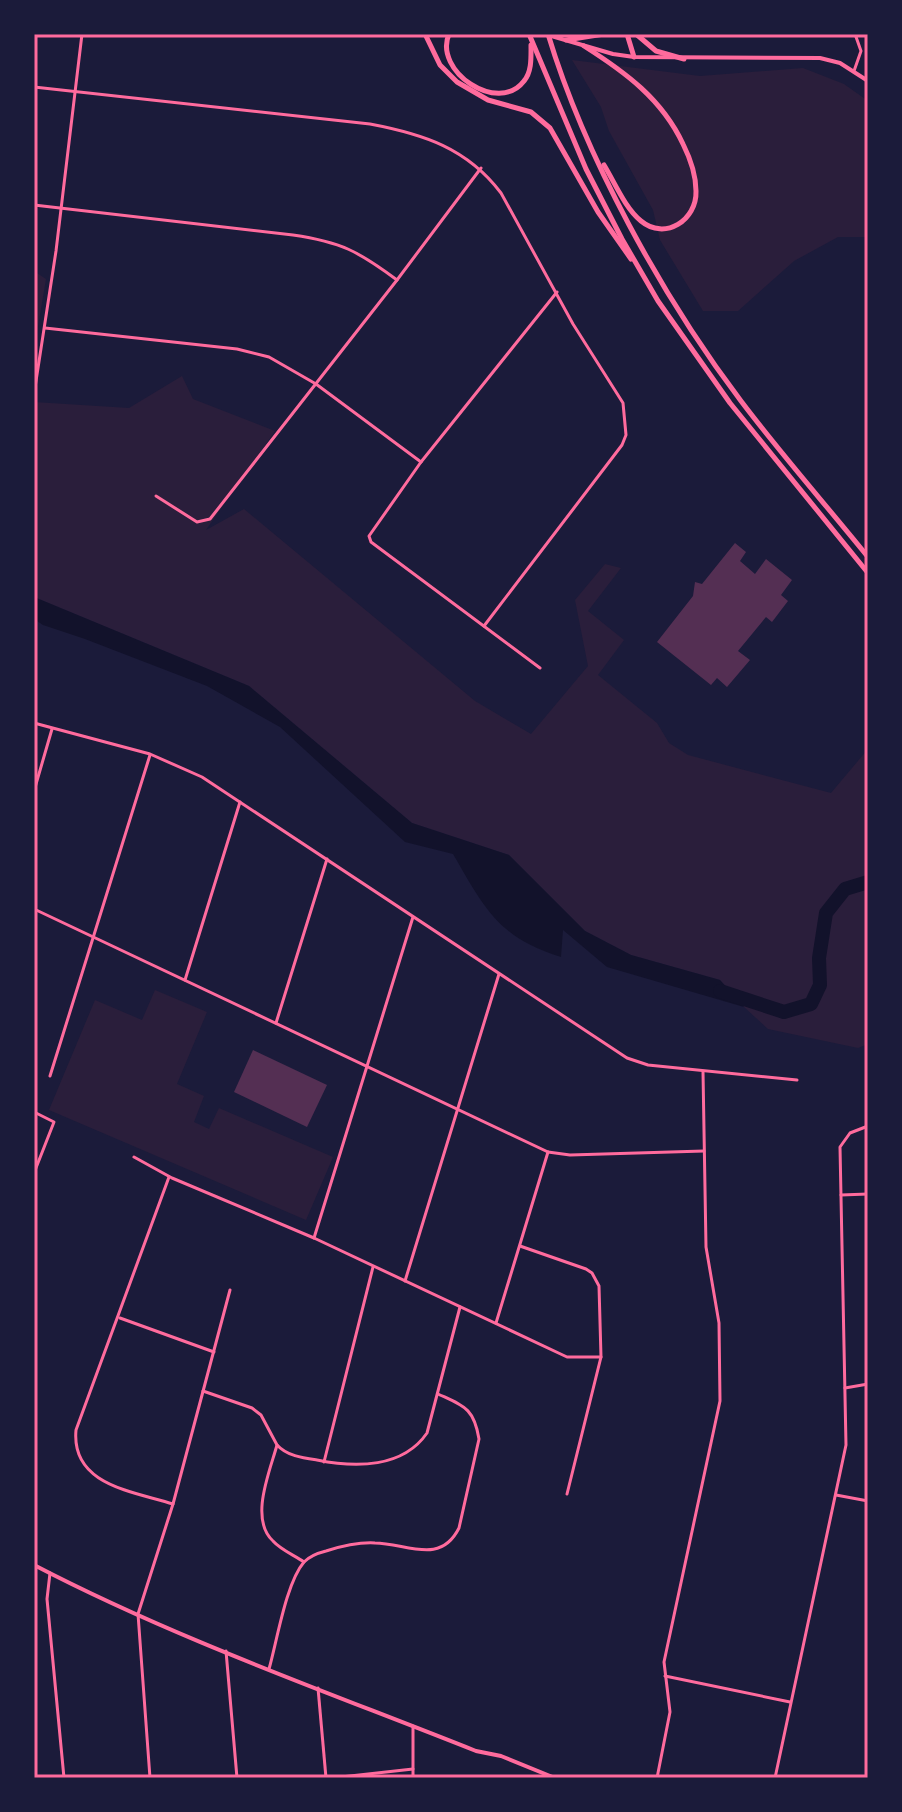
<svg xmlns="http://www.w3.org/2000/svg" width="902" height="1812" font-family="'Zilla Slab',serif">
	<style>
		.green { fill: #2a1e3b }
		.water { fill: #12122b }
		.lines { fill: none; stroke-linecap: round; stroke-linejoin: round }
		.river { stroke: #12122b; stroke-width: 14 }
		.building { fill: #542f53 }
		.minor { stroke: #ff6b9d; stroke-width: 3 }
		.tertiary { stroke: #ff6b9d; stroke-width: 4 }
		.secondary { stroke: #ff6b9d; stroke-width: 4 }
		.trunk { stroke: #ff6b9d; stroke-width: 5 }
		.neatline { fill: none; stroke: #ff6b9d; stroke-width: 3 }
	</style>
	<rect width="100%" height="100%" fill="#1b1b3a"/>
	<g class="green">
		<polygon points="572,60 700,76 803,68 844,84 868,101 868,237 838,237 794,261 738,311 703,311 660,240 653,210 609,131 601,107"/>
		<polygon points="34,271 46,279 34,350"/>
		<polygon points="182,376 193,399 275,431 206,530 244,509 475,701 531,734 588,666 575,600 605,564 621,568 588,611 624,640 598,675 657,723 669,743 688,755 831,793 868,749 868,1044 858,1048 768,1029 744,1007 720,980 631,955 585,931 509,855 412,823 249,686 34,597 34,402 129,408"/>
		<polygon points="155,990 207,1012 177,1084 204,1096 194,1122 209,1129 219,1108 333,1157 306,1220 49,1110 95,1000 142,1020"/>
	</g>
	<path class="water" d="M34,597L249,686L412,823L509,855L585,931L631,955L720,980L744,1007L607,967L563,930L561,957C498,938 484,907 453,854L405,842L280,727L207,686L85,639L43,625L34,619Z"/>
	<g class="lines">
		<polyline class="river" points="720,991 784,1012 811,1004 820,985 819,958 826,913 845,889 868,882"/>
	</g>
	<g class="building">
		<polygon points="735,543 746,552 740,561 755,574 766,559 792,580 781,595 788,601 772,622 766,617 738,651 750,660 727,687 717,678 711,685 657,642 693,596 695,582 702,584"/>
		<polygon points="253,1050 327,1085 307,1127 234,1092"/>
	</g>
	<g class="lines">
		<g class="minor">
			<polyline points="854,71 861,51 855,34"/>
			<path d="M34,87L370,124C423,134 467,148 501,193L573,324L623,403L626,435L622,445L484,626"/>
			<path d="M34,205L293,235C341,242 358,251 397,280"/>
			<polyline points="45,328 237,349 269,357 316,384 421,462"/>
			<polyline points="34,394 56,251 82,34"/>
			<polyline points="156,496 197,522 210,519 397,280 481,168"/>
			<polyline points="540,668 371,542 369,536 421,462 557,292"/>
			<polyline points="34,723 150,754 202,777 627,1058 648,1065 797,1080"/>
			<polyline points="34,791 52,729"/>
			<polyline points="34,909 548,1152 570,1155 704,1151"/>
			<polyline points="185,980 240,802"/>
			<polyline points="276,1023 327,859"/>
			<polyline points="50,1076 150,755"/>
			<polyline points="34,1112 54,1122 34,1173"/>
			<polyline points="134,1157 172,1178 314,1238 567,1357 601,1357"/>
			<path d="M169,1177L76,1430C71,1485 132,1491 173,1504"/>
			<polyline points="841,1195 868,1194"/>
			<polyline points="314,1238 413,917"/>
			<polyline points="520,1246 586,1269 592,1273 599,1286 601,1357 567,1494"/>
			<polyline points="405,1281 499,974"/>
			<polyline points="120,1318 214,1352"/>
			<polyline points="496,1323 548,1152"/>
			<polyline points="845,1388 868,1384"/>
			<path d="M203,1391L252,1408L261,1415L277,1445C270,1471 249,1519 273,1541C281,1550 294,1555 304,1562"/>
			<path d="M277,1445C287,1456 303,1458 317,1460C356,1468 403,1468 427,1433L460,1307"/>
			<polyline points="324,1462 373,1267"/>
			<polyline points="836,1495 868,1501"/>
			<polyline points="50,1573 47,1599 64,1778"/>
			<polyline points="226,1651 237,1778"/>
			<path d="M269,1669C277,1641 286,1583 304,1562C310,1556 318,1553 326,1551C342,1546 358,1542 375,1543C406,1543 440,1566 459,1528L479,1439C474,1408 464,1406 438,1394"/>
			<polyline points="665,1676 790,1702"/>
			<polyline points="318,1688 326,1778"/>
			<polyline points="413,1726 413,1778"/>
			<polyline points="150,1778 138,1614 173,1504 230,1290"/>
			<polyline points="332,1778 413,1769"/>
			<polyline points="657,1778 670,1712 664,1662 720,1401 719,1323 706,1247 703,1072"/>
			<polyline points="775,1778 846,1445 840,1147 850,1133 868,1126"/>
		</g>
		<polyline class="tertiary" points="548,35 613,54 634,57 820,58 840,63 868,81"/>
		<path class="secondary" d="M34,1565C176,1639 328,1692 476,1751L501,1756L555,1778"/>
		<g class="trunk">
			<polyline points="425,34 440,65 457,82 488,100 531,112 550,128 598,212 631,259"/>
			<path d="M449,34C433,71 498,115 524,81C532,72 531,57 531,45"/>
			<polyline points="529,34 586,169 622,239 658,301 730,403 868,573"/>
			<path d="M548,34C585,157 663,298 741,401C781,454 826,505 868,557"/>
			<polyline points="627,34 634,57"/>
			<polyline points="636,34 656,51 684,59"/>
			<polyline points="566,40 604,34"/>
			<path d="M584,46C625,72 662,99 683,144C690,158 696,175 696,191C697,220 665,241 641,221C625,208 615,183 604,165"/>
		</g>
	</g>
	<rect width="902" height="1812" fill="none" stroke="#1b1b3a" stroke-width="72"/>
	<rect x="36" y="36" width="830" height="1740" class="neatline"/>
</svg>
